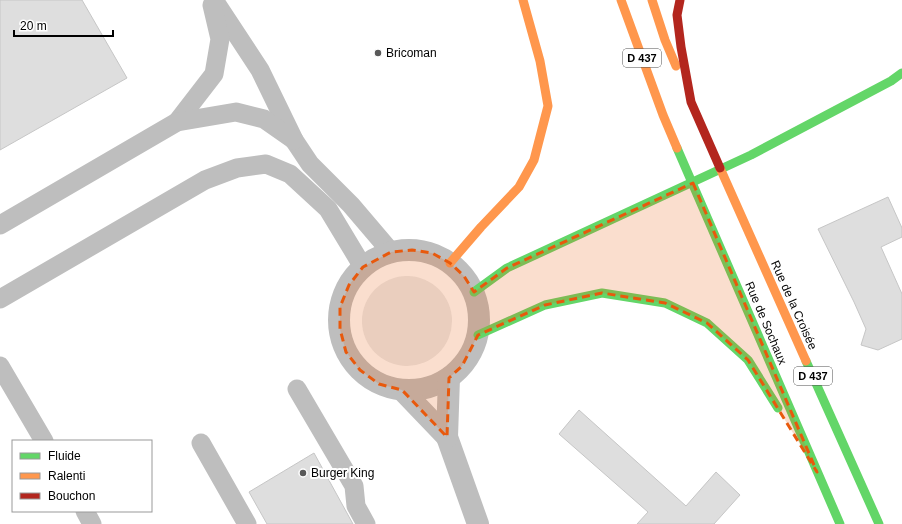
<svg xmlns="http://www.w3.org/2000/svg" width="902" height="524" font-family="Arial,sans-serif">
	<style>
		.green { fill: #ebebeb }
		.building { fill: #dedede; stroke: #c6c6c6 }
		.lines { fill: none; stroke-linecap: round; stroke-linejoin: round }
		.lane { stroke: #bebebe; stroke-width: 19 }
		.street { stroke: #bebebe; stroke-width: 22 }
		.fast { stroke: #63d668; stroke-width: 9 }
		.slow { stroke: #ff974d; stroke-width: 9 }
		.jam { stroke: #b3261e; stroke-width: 9 }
		.marked { fill: #e8590c; fill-opacity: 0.2; stroke: #e8590c; stroke-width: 3; stroke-dasharray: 8 5; stroke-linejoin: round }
		.poi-dot { fill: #595959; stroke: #fff; stroke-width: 1.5 }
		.labels { text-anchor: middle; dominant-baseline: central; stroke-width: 4; stroke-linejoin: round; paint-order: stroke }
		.shield { fill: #fff; stroke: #4c4c4c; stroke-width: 1 }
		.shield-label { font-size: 11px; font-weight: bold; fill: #000 }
		.poi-label { font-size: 12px; fill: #000; stroke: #fff; text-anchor: start }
		.street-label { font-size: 12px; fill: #000; stroke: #fff }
	</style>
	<rect width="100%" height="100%" fill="#fff"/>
	<circle class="green" cx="407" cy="321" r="45"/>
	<g class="building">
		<polygon points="0,0 82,0 127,78 0,150"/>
		<polygon points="888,197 902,228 902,237 881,247 902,294 902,339 878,350 861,345 866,329 854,302 818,229"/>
		<polygon points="579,410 686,506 716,472 740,495 714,524 637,524 648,512 559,434"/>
		<polygon points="314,453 353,524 267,524 249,492"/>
	</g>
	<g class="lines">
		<g class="lane">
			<polyline points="214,0 260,70 294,140 310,164 351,205 391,252"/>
			<polyline points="177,122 214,74 220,39 212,5"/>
			<polyline points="0,225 177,122 236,112 264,119 294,140"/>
			<polyline points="0,299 205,180 237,168 266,164 290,174 328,209 363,267"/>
			<polyline points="0,366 44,441"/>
			<polyline points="297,389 354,486 356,506 366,524"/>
			<polyline points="201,443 247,524"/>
			<polyline points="85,511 92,524"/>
		</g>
		<g class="street">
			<circle cx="409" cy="320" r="70"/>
			<polyline points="449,378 447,437 478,524"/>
			<polyline points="402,390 447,437"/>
		</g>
		<g class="fast">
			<polyline points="677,148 840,524"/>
			<polyline points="474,292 507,268 751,155 891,81 902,73"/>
			<polyline points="478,335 545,305 602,293 665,303 707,323 748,360 778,408"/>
			<polyline points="806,361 879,524"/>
		</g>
		<g class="slow">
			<polyline points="621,0 663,115 677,148"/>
			<polyline points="652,0 665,40 676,66"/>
			<polyline points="720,168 806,361"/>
			<polyline points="450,263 481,227 519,187 534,160 548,106 540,61 523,0"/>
		</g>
		<polyline class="jam" points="680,0 677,15 681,47 691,102 720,168"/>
	</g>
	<path class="marked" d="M693,183L817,472L748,360L707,323L665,303L602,293L545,305L478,335L462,366L449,378L447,437L402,390L379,384L360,370L346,352L340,329V307L349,285L363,267L391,252L412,250L432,253L450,263L464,276L474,292L507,268Z"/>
	<g class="poi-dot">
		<circle cx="378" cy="53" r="4"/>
		<circle cx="303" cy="473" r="4"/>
	</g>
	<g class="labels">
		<g class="shield">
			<rect x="623" y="49" width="38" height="18" rx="3"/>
			<rect x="794" y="367" width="38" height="18" rx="3"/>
		</g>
		<g class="shield-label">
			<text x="642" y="58">D 437</text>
			<text x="813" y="376">D 437</text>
		</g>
		<g class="poi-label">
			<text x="386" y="53">Bricoman</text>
			<text x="311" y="473">Burger King</text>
		</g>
		<g class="street-label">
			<text transform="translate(794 305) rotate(66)">Rue de la Croisée</text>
			<text transform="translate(766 323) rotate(67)">Rue de Sochaux</text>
		</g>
	</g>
	<rect x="12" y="440" width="140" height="72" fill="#ffffff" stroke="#999999"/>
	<rect x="20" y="453" width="20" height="6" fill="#63d668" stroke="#999999"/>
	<text x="48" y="460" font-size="12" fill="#000000">Fluide</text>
	<rect x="20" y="473" width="20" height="6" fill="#ff974d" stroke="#999999"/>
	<text x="48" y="480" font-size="12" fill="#000000">Ralenti</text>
	<rect x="20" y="493" width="20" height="6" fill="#b3261e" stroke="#999999"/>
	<text x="48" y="500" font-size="12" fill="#000000">Bouchon</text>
	<path d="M14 30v6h99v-6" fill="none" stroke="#000000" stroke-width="2"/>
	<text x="20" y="30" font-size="12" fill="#000000" stroke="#ffffff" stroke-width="3" paint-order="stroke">20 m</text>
</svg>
